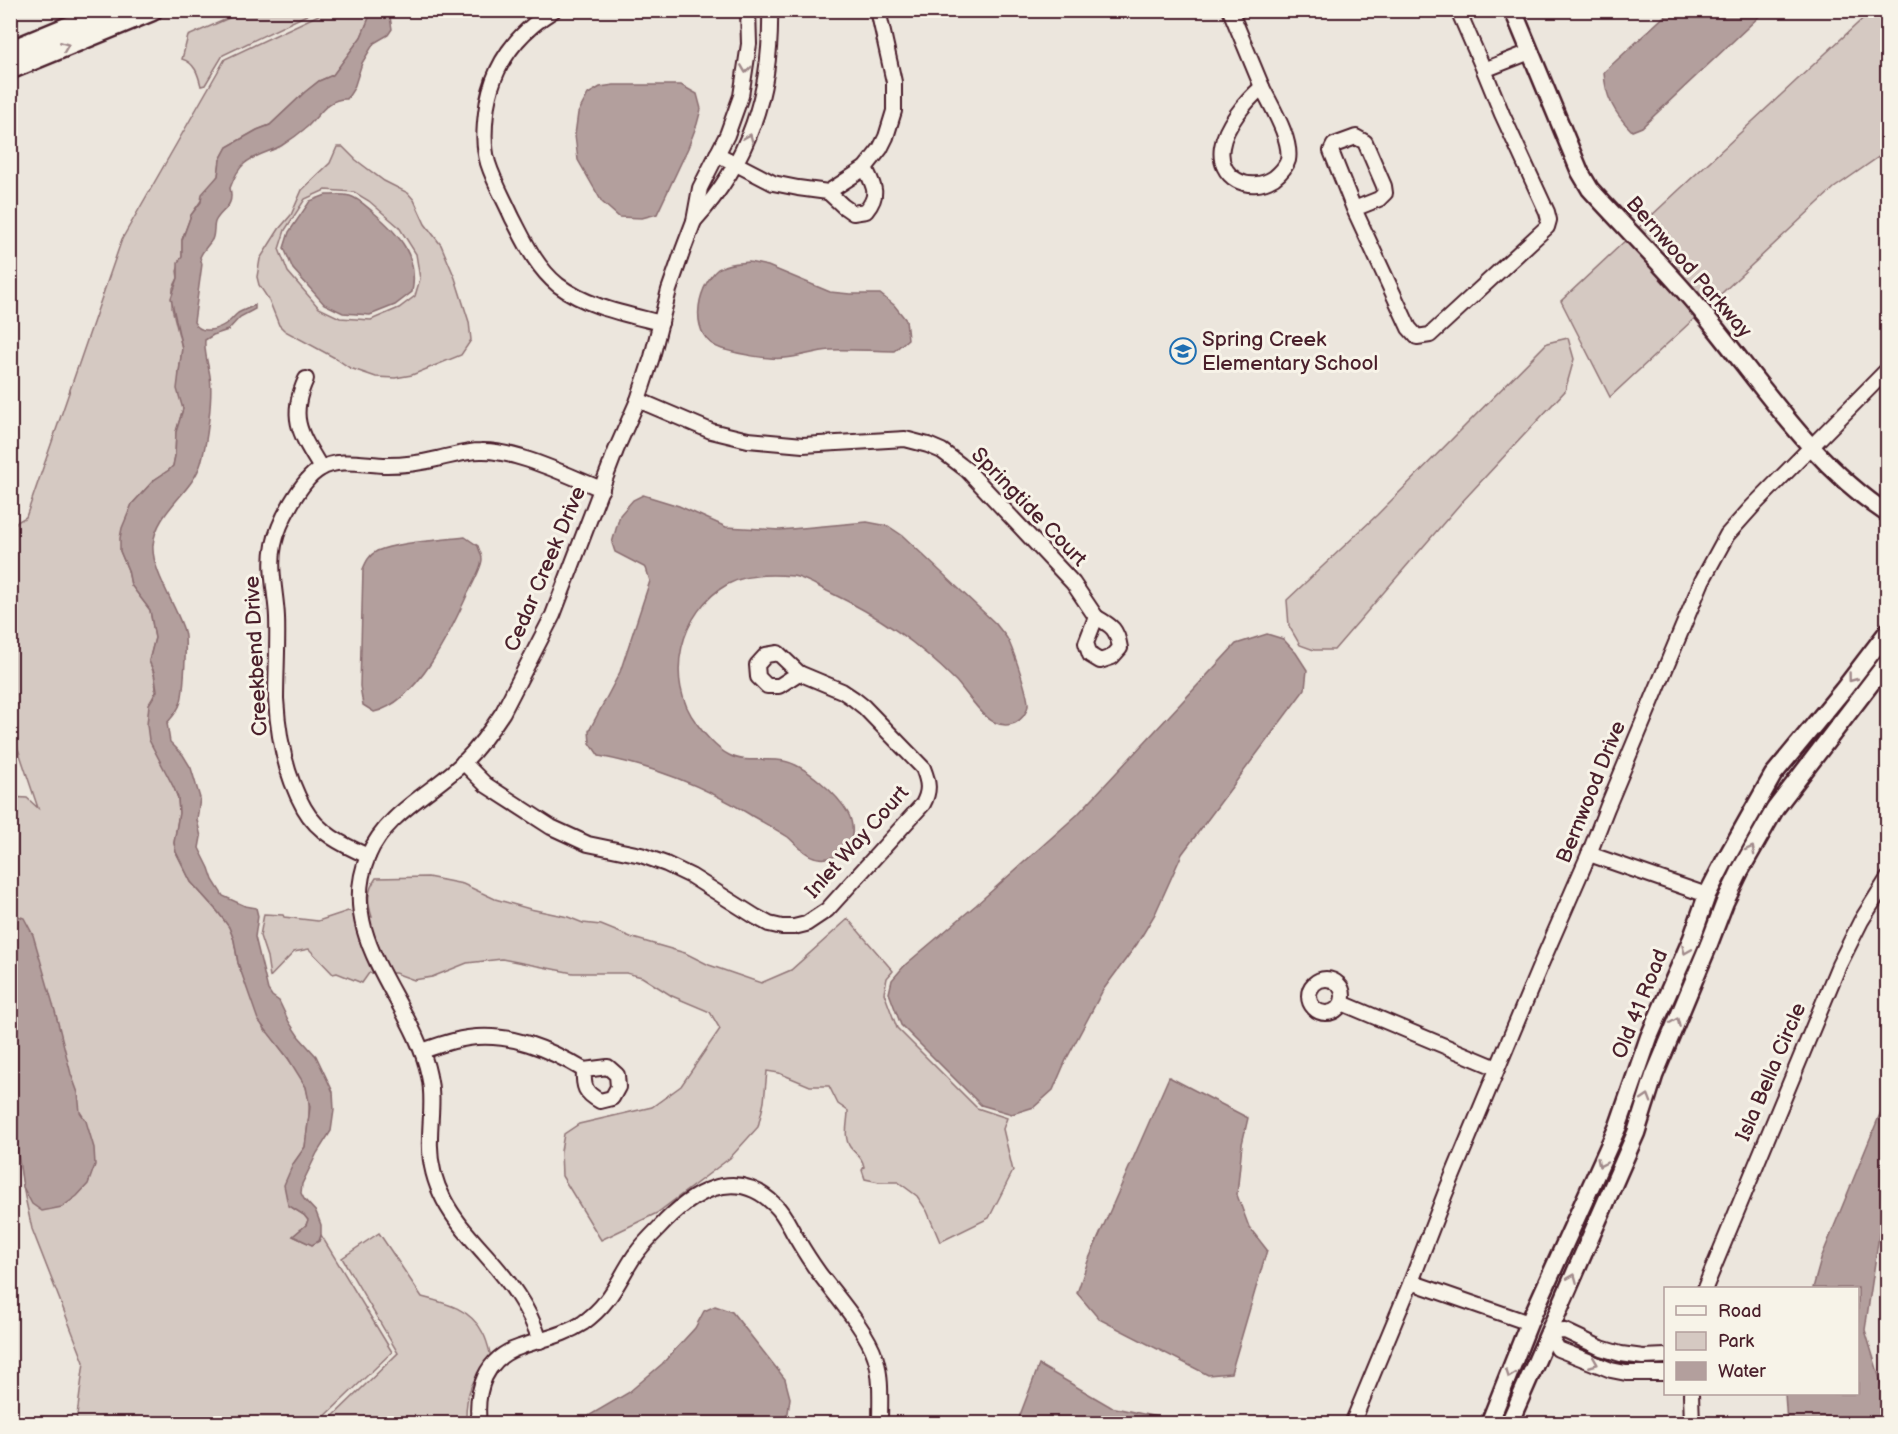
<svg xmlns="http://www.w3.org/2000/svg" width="1898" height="1434" font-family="'Balsamiq Sans',sans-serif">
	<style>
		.green { fill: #d5c9c2; stroke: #907476; stroke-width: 1.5; fill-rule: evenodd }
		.water { fill: #b39f9d; stroke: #896c6f; stroke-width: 1.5 }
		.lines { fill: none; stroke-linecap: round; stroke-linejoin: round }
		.minor-casing { stroke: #4a1f2b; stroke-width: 18 }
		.tertiary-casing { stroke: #4a1f2b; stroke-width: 21 }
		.primary-casing { stroke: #4a1f2b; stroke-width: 26 }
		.minor { stroke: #f7f3e8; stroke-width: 14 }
		.tertiary { stroke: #f7f3e8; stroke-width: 16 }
		.primary { stroke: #f7f3e8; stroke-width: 21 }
		.oneway { stroke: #a0898a }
		.labels { text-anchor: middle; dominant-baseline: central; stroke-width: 6; stroke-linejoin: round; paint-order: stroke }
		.street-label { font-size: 21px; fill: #4a1f2b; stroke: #f7f3e8 }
		.poi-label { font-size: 21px; fill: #4a1f2b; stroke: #f7f3e8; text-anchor: start }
	</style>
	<rect width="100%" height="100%" fill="#ece6dd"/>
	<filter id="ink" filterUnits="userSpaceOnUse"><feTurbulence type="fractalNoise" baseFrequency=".0167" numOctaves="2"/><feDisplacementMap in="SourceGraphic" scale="12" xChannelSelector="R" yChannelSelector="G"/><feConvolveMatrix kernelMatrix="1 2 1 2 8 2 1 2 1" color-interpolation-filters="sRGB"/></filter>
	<g filter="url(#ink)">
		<g class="green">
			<path d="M247,10L315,11L223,55L205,85L201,86C198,74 195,63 182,59L188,36Z"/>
			<path d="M327,11H372L361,37L333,75L319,81L305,92L270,125L257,130L227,147L220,160L218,176L191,215L182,240V257L177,271L178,278L173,288L172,308L182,348L179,373L183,409L176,432L175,456L173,466L169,470L154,480L132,504L120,551L128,570L131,585L150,610L155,638L149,661C154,672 159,686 153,698L157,753L174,788L178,798L179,813L174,843L176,852L191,882L218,912L229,927L234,940L238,963L264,1030L269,1033L296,1069L306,1087L309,1099V1115L305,1147L293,1164L288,1205L304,1215L308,1220L306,1225L293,1236L312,1245L319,1241L321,1235L392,1352L318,1423H76L84,1362L32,1229L25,1197L11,1107V797L27,798L38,808L11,728L10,526L26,517L122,239L225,59Z"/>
			<polygon points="1871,11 1887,11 1887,151 1834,188 1707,307 1636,230"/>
			<path d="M337,147H343L356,160L384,181L408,193L414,200L425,224L441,245L455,278L469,322L471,340L461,355L412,375L395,378L376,377L350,368L335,358L285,331L279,325L269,300L259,285L257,277L260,259L279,229L291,215L302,190L330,163ZM325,190L354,192L369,201L399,227L416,254L420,279L415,296L399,308L371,320L340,318L319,308L288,272L279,249L285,230L305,199Z"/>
			<polygon points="1627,239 1697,316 1610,397 1561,301"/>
			<polygon points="1568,338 1574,359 1565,391 1460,504 1334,650 1314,650 1300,645 1289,626 1287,600 1377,515 1547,343"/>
			<path d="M428,877L463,884L495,899L530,909L568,917L583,923L601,925L633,938L685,953L709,965L761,983L791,970L848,919L893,971L887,978L884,993L897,1028L977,1108L1007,1118L1003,1129L1013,1171L989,1218L940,1242L927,1211L917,1196L898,1182H879L865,1179L862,1170L864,1167C862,1156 856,1155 850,1147C843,1137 848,1122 848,1111L838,1104L829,1086H810L779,1073L767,1071L764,1102L758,1127L730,1158L657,1213L601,1240L562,1176L561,1151L564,1134L579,1124L652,1107L681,1086L720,1029L710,1012L672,996L642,977L626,973H573L502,959L467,963L432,977L414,980L395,973H369L362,983L337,973L333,974L309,949L294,952L270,977L267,957L260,936L264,914L283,915L284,917L318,921L348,911L372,917C367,902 367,891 376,878Z"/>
			<path d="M379,1233L422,1297C446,1303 471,1309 483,1333C487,1340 489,1349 491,1357C472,1380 465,1392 466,1423L325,1424L398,1353L342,1258Z"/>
		</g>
		<g class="water">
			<path d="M1671,10L1765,11L1642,127L1632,131C1615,114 1605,97 1604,72Z"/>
			<path d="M372,11H389L392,29L388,35L374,43L362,63L354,88L347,99C327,98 320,115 307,127C300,133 289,141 281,146C269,152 254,155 244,164C237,170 233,180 230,188C235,208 221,209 215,222C213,228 215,237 211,241C207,247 203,250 200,257L202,264L194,322C200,335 217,330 227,323C231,321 234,316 238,313C243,310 250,308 255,305V309L240,317L228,330L213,335L205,340C204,353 208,363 210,376C213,396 207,443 201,463C192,493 156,511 153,545C151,570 177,607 184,631C187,640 184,696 180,704C178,711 172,717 167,723L170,742L183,755L191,768L200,798L197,820L201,837L199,848L209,868L213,880L223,896L245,906L256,908L258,916L255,937L268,990L272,996L279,1001L289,1022L299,1037L316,1056L333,1092L334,1110L331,1131L317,1153L302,1184L301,1193L304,1199L316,1212L321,1225V1235L319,1241L312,1245L293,1236L306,1225L308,1220L304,1215L288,1205L284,1185L293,1164L305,1147L310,1107L306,1087L288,1058L258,1020L238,963L234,940L229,927L218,912L191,882L176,852L174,843L179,813L178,798L174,788L149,740L147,725L149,704L157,691L154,672L149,661L155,638L150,610L131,585L128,570L120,551V538L122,528L132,504L154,480L169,470L173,466L175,456L176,432L183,409L177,389L182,348L171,298L178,278V262L182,257V240L191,215L201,202L202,194L218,176L220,160L227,147L257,130L270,125L305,92L319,81L333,75L361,37Z"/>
			<polygon points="614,85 681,85 697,94 701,109 697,124 688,148 657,214 642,218 619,217 602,202 578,160 575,135 578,113 588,94 600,87"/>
			<path d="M326,195C333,195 342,194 350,196C358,198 367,207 373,212C399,234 419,256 412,292L395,305L370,315L343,313L324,304L293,269L284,248L289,232L310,201Z"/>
			<path d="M749,262L768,266L830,292L850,294H880L894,305L906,320L908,339L894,351C873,351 851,349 830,350C815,351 800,357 785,358C768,360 739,354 722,349C688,339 695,288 718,269C727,263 739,263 749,262Z"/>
			<path d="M643,495L679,506L726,527L780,530L867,522L888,526L903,536L996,624C1000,630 1006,635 1009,642C1014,653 1029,696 1028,706C1027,713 1021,720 1015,723C1008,726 1000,725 994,722C983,718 965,691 956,681C917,642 879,616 829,592C817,586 805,578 793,576C773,574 746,574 728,584C680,611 663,680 697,724C704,734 717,749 729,755C746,764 767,757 784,761C805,765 838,795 848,813C853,822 854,835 849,845C843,856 826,861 814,857C805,855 795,843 788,837C776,829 762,822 749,814C704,786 651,766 599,756L590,743L589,731L620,672L650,581L646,568L615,552L612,543L620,515L633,500Z"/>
			<path d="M465,537L478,546C479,550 482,555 482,559C482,567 472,585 468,593C451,631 418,702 374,712L363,705L360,686L363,569C366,562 369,555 377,551C396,542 442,540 465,537Z"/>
			<polygon points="1267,634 1283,639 1296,653 1307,670 1305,689 1182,854 1155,914 1137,944 1103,990 1066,1060 1053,1090 1034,1107 1012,1114 981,1105 901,1025 889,993 892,980 905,965 976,905 1077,815 1236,644"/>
			<polygon points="10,913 24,918 33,935 55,1011 71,1074 78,1093 80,1112 86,1121 94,1148 95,1165 88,1184 77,1196 62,1207 42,1211 32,1204 23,1187 11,1107"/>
			<polygon points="1169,1077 1248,1118 1242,1144 1237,1195 1249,1227 1267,1250 1231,1373 1208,1375 1099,1319 1077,1293 1088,1261"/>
			<polygon points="1887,1097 1887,1208 1881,1222 1865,1330 1887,1402 1887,1423 1787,1423 1785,1394 1858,1394 1858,1288 1813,1288 1822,1256"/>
			<polygon points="715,1306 732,1312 785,1379 790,1398 788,1413 781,1423 583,1423 590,1415 628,1393 662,1364 695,1328 704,1311"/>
			<polygon points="1039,1365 1111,1407 1161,1418 1166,1423 1017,1423"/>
		</g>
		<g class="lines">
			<g class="minor-casing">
				<g id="minor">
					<path d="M554,10C515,34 491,67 486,113C484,130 483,146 488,163C494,182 504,199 512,217C525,242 536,267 558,285C587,307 626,314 661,323"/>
					<polyline points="1230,10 1262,87"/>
					<polyline points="1458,10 1484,70"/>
					<path d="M1262,87C1271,106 1292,139 1288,160C1286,167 1279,174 1274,178C1249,194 1217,178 1222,147C1225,126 1246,101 1262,87Z"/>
					<polyline points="717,154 773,183 798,188 828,192 865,168 880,149 886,137 894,111 894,82 878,10"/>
					<path d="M828,192L843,206L853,213L866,211C880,194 874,186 865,168"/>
					<polyline points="1354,209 1331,151 1334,145 1356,137 1365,142 1384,186 1385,193 1379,199 1354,209 1409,328 1417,337 1430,335 1547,227 1549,220 1547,212 1502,114 1484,70 1530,52"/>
					<path d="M694,221C749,161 772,92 770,10"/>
					<path d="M306,379C288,418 301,435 321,468"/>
					<polyline points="638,400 711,431 748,440 803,445 905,439 928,445 942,451 967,470 1073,583 1096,617"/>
					<path d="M1096,617C1112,626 1117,629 1120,648L1112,657L1100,661L1090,655L1086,643Z"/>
					<polygon points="778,653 799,673 779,686 767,686 758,677 757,665 766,655"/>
					<path d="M463,762L486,785L551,827L588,844L641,855L666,864L691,876L756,917L769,924L782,927H794L806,924L827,910L923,804C930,791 929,783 923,768L864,707L854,699L842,691L799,673"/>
					<polyline points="1589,854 1707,895"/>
					<path d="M368,856C343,845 318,833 304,808C286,776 278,735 276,699C276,672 278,644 277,617C276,593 269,569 274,545C278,523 301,480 320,469C339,457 366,465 387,465C403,465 421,463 437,459C451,456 466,451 481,451C517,450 568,476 602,489"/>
					<circle cx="1326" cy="996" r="17"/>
					<polyline points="1342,1003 1497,1068"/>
					<path d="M422,1051C437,1046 452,1040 468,1038C510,1032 549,1049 584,1070"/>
					<path d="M608,1067L617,1075L618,1087L612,1098L600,1101C585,1093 583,1087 584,1070Z"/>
					<polyline points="1411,1282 1529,1323"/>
					<polyline points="1705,1288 1839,965 1861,921 1888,878"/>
					<path d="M540,1341C529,1307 509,1281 485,1254C470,1237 455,1221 444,1200C434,1181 429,1160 430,1139C430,1118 434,1097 429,1076C414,1001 334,938 368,856C386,813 432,793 464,762C479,747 492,729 503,712L553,615L616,450L638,400L652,357L669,290L683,250L694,221L700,188L727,135L741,96L749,44L748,10"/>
					<polyline points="1666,1356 1643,1357 1621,1354 1601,1348 1565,1331 1548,1332 1558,1349 1611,1370 1626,1373 1666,1373"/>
					<polyline points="1691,1394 1692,1424"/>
					<path d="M479,1424C475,1390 485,1358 520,1347C541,1339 563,1336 583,1323C611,1303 617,1282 635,1255C642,1245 650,1237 659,1228C690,1194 734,1164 775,1205C785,1214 790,1228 797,1239C804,1251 811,1262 819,1273C836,1296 867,1331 875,1356C882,1377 880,1401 880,1424"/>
					<polyline points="1352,1424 1411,1282 1445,1194 1541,964 1589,854 1607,808 1702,581 1727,535 1752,507 1888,369"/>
				</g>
			</g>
			<g class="tertiary-casing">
				<g id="tertiary">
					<path d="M1513,10L1580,172L1590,189C1627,230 1668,270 1703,313C1761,383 1811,463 1888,514"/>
					<polyline points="1489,1424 1529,1323 1618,1126 1649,1037 1692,938 1707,895 1724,862 1773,775 1843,690 1888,631"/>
					<polyline points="1509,1424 1636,1133 1654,1076 1709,944 1725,902 1741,869 1775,809 1888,661"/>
				</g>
			</g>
			<g class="primary-casing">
				<g id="primary">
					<polyline points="10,52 112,10"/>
					<polyline points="10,68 151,10"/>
				</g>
			</g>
			<use href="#minor" class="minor"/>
			<use href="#tertiary" class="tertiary"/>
			<use href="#primary" class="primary"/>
		</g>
		<defs><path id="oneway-chevron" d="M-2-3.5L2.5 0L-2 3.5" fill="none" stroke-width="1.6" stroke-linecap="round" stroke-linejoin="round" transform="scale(1.5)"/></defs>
		<g class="oneway">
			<use href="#oneway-chevron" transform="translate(65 46) rotate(-22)"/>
			<use href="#oneway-chevron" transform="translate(746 69) rotate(98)"/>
			<use href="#oneway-chevron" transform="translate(749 138) rotate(-67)"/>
			<use href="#oneway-chevron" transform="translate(1852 678) rotate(127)"/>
			<use href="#oneway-chevron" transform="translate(1751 850) rotate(-61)"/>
			<use href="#oneway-chevron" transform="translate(1686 950) rotate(113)"/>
			<use href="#oneway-chevron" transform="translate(1676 1022) rotate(-67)"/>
			<use href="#oneway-chevron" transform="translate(1647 1098) rotate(-73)"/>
			<use href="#oneway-chevron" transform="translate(1601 1163) rotate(115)"/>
			<use href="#oneway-chevron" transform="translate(1573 1278) rotate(-67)"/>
			<use href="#oneway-chevron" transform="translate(1594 1363) rotate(22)"/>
			<use href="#oneway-chevron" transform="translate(1510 1374) rotate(110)"/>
		</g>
	</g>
	<defs>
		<g id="school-ring" transform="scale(1.35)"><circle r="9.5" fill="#f7f3e8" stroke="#1f6fb2" stroke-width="1.5"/><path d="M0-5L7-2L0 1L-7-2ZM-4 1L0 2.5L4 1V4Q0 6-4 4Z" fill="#1f6fb2"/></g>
	</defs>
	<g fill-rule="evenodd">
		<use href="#school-ring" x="1183" y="351"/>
	</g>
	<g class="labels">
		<g class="street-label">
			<text transform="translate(1689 267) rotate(49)">Bernwood Parkway</text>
			<text transform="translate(1029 507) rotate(46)">Springtide Court</text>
			<text transform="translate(545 569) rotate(-67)">Cedar Creek Drive</text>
			<text transform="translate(256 656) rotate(-93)">Creekbend Drive</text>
			<text transform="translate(1591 792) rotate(-68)">Bernwood Drive</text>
			<text transform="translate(857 842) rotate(-48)">Inlet Way Court</text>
			<text transform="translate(1640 1004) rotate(-68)">Old 41 Road</text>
			<text transform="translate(1771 1072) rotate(-67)">Isla Bella Circle</text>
		</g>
		<g class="poi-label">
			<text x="1202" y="339">Spring Creek<tspan x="1202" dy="24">Elementary School</tspan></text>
		</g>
	</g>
	<rect width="1898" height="1434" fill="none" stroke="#f7f3e8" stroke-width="36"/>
	<rect x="18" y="18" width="1862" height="1398" fill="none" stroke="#4a1f2b" stroke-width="2" filter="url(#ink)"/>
	<rect x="1664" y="1287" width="195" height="108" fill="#f7f3e8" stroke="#b29e9c" stroke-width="1.5"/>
	<rect x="1676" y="1306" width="30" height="9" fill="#f7f3e8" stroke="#b29e9c" stroke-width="1.5"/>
	<text x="1718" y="1317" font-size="18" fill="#4a1f2b">Road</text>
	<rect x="1676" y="1332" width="30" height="18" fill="#d5c9c2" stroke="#b29e9c" stroke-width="1.5"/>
	<text x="1718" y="1347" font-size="18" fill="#4a1f2b">Park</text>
	<rect x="1676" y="1362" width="30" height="18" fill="#b39f9d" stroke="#b29e9c" stroke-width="1.5"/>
	<text x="1718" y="1377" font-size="18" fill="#4a1f2b">Water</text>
</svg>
